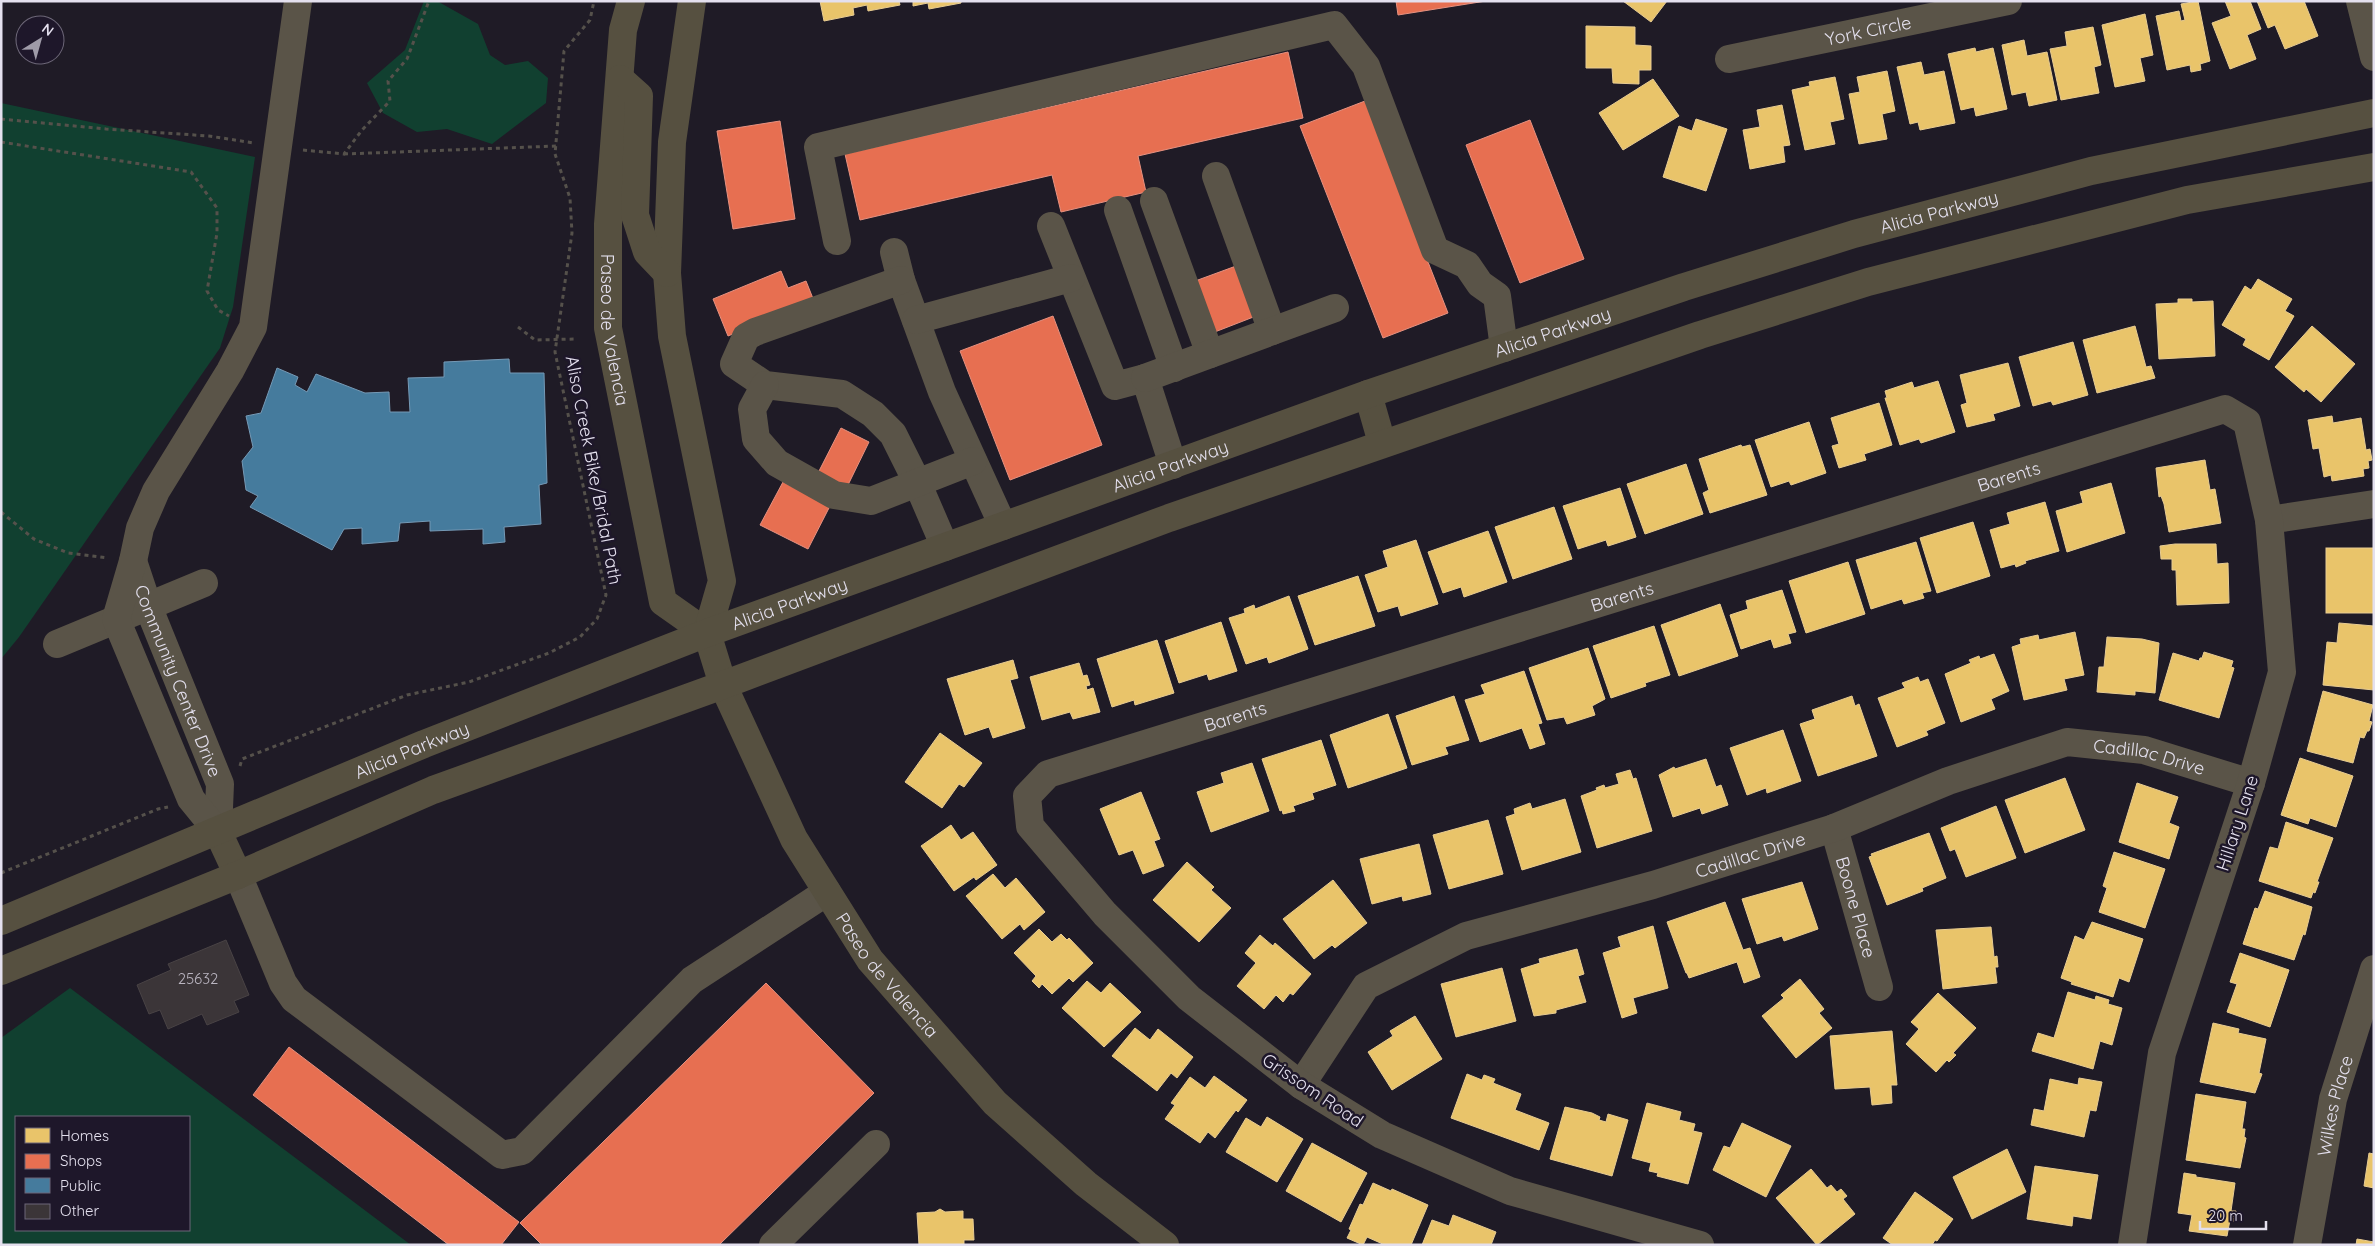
<svg xmlns="http://www.w3.org/2000/svg" width="2375" height="1246" font-family="Quicksand,sans-serif">
	<style>
		.green { fill: #114030; fill-rule: evenodd }
		.homes { fill: #e9c46a; stroke: #e8cc92 }
		.shops { fill: #e76f51; stroke: #e69180 }
		.public { fill: #457b9d; stroke: #7599b5 }
		.building { fill: #3b3538; stroke: #494345 }
		.lines { fill: none; stroke-linecap: round; stroke-linejoin: round }
		.path { stroke: #55514b; stroke-width: 3; stroke-dasharray: 4 4; stroke-linecap: butt }
		.minor { stroke: #5a5448; stroke-width: 28 }
		.major { stroke: #565040; stroke-width: 28 }
		.labels { text-anchor: middle; dominant-baseline: central; stroke-width: 5; stroke-linejoin: round; paint-order: stroke }
		.number-label { font-size: 15px; fill: #bab5c0 }
		.street-label { font-size: 18px; fill: #e4e0ee; stroke: #1e172a }
	</style>
	<rect width="100%" height="100%" fill="#1f1b26"/>
	<g class="green">
		<polygon points="424,1 437,1 478,24 490,55 505,65 528,61 548,78 546,103 492,144 447,129 417,132 383,113 367,83 405,50"/>
		<polygon points="1,103 255,157 233,307 220,348 19,637 1,659"/>
		<path d="M70,988L411,1245H1V1038ZM16,1117H189V1230H16Z"/>
	</g>
	<g class="homes">
		<polygon points="820,1 899,1 900,5 868,11 867,5 853,8 854,15 824,21"/>
		<polygon points="913,1 961,1 961,3 929,9 928,3 913,6"/>
		<polygon points="1623,1 1667,1 1651,22"/>
		<polygon points="2198,1 2210,61 2200,64 2201,70 2191,72 2190,65 2167,70 2156,16 2179,11 2181,21 2185,20 2181,4"/>
		<polygon points="2225,1 2250,1 2261,29 2247,35 2256,59 2230,69 2212,23 2231,16"/>
		<polygon points="2257,1 2304,1 2318,36 2285,49 2275,25 2268,28"/>
		<polygon points="2145,14 2153,55 2140,58 2145,81 2115,87 2102,25"/>
		<polygon points="1586,26 1635,27 1635,45 1651,46 1651,70 1639,70 1639,84 1613,83 1612,68 1586,68"/>
		<polygon points="2093,27 2101,65 2094,67 2099,93 2061,100 2050,49 2067,46 2065,32"/>
		<polygon points="2024,40 2027,56 2047,52 2057,100 2029,106 2026,92 2012,95 2002,45"/>
		<polygon points="1975,48 1976,52 1993,48 2007,109 1976,116 1974,107 1961,110 1948,54"/>
		<polygon points="1921,62 1924,75 1944,71 1955,123 1920,130 1918,122 1910,124 1897,67"/>
		<polygon points="1887,71 1895,111 1882,114 1887,139 1859,144 1849,94 1860,92 1857,77"/>
		<polygon points="1835,77 1844,119 1830,122 1835,144 1805,150 1792,90 1810,86 1809,82"/>
		<polygon points="1653,79 1679,116 1623,150 1599,113"/>
		<polygon points="1782,105 1790,145 1783,146 1785,162 1750,169 1743,130 1760,127 1757,110"/>
		<polygon points="1696,119 1727,129 1706,191 1663,177 1679,126 1692,131"/>
		<polygon points="2258,279 2292,299 2285,311 2294,316 2269,360 2243,345 2246,339 2222,325 2245,286 2251,290"/>
		<polygon points="2178,299 2192,299 2192,302 2213,301 2215,356 2159,359 2156,304 2178,303"/>
		<polygon points="2135,326 2146,367 2151,366 2155,378 2097,393 2083,340"/>
		<polygon points="2312,326 2355,364 2321,402 2306,389 2304,392 2275,367"/>
		<polygon points="2073,342 2088,395 2053,405 2051,401 2033,406 2019,357"/>
		<polygon points="2008,363 2020,406 1993,414 1995,420 1967,427 1961,405 1967,403 1960,375"/>
		<polygon points="1938,381 1955,432 1921,443 1919,439 1900,445 1885,398 1887,398 1885,391 1912,382 1914,388"/>
		<polygon points="1879,403 1892,445 1864,454 1866,460 1839,468 1832,446 1839,444 1831,418"/>
		<polygon points="2332,416 2333,423 2361,418 2366,450 2370,449 2372,460 2368,461 2369,468 2363,469 2364,476 2332,481 2331,475 2324,477 2319,448 2313,449 2308,420"/>
		<polygon points="1809,422 1826,473 1791,485 1789,481 1771,487 1755,440"/>
		<polygon points="1741,445 1742,447 1750,445 1767,495 1710,513 1703,493 1709,490 1699,459"/>
		<polygon points="2205,460 2210,490 2215,489 2221,523 2169,532 2164,504 2161,496 2159,497 2156,468"/>
		<polygon points="1686,464 1703,514 1645,534 1627,484"/>
		<polygon points="2111,483 2125,533 2067,552 2056,511 2083,503 2080,492"/>
		<polygon points="1620,488 1636,537 1608,546 1606,540 1578,549 1563,506"/>
		<polygon points="2045,502 2059,551 2025,561 2026,563 2016,567 2015,564 2001,568 1990,530 2010,524 2007,513"/>
		<polygon points="1554,507 1572,559 1513,579 1495,527"/>
		<polygon points="1973,522 1990,576 1937,593 1920,538"/>
		<polygon points="1488,531 1507,582 1464,597 1461,587 1443,593 1428,552"/>
		<polygon points="1416,540 1438,604 1401,616 1398,606 1378,612 1365,575 1388,567 1383,551"/>
		<polygon points="1916,542 1931,591 1922,593 1924,598 1904,604 1902,599 1871,609 1856,560"/>
		<polygon points="2175,544 2216,544 2217,564 2228,563 2229,603 2177,605 2176,570 2172,570 2172,559 2161,559 2160,546"/>
		<rect x="2326" y="548" width="48" height="65"/>
		<polygon points="1848,562 1865,614 1806,633 1789,581"/>
		<polygon points="1358,576 1375,626 1315,645 1298,596"/>
		<polygon points="1782,590 1796,632 1788,634 1791,643 1774,648 1771,639 1741,649 1730,615 1748,609 1746,601"/>
		<polygon points="1289,596 1308,649 1269,663 1267,657 1246,664 1229,618 1245,613 1244,609 1254,605 1255,609"/>
		<polygon points="1720,604 1738,656 1679,676 1661,625"/>
		<polygon points="1221,622 1237,671 1209,680 1207,674 1179,683 1165,641"/>
		<polygon points="2339,623 2374,626 2374,690 2323,685 2327,642 2337,643"/>
		<polygon points="1654,626 1670,675 1645,683 1646,686 1611,698 1593,646"/>
		<polygon points="2075,632 2084,675 2064,679 2067,690 2024,700 2012,647 2021,644 2020,639 2038,635 2039,640"/>
		<polygon points="2107,637 2142,639 2159,643 2155,693 2135,691 2135,695 2097,692 2099,667 2104,667"/>
		<polygon points="1157,640 1174,693 1135,705 1134,700 1112,707 1097,659"/>
		<polygon points="1588,648 1605,699 1592,706 1595,715 1567,724 1564,717 1547,720 1529,668"/>
		<polygon points="2204,652 2233,661 2231,667 2234,668 2219,718 2159,700 2173,653 2199,661 2200,658 2202,658"/>
		<polygon points="1994,654 2009,691 1991,699 1995,709 1961,722 1945,674 1971,663 1969,660 1979,656 1980,659"/>
		<polygon points="1013,660 1018,678 1010,680 1025,728 993,738 989,727 965,735 947,679"/>
		<polygon points="1079,663 1083,676 1087,675 1090,685 1086,686 1087,690 1093,688 1100,712 1073,719 1070,712 1042,720 1030,677"/>
		<polygon points="1524,671 1542,723 1538,724 1545,744 1530,749 1522,728 1480,742 1465,700 1485,694 1481,685"/>
		<polygon points="1918,677 1920,682 1928,679 1945,723 1926,731 1928,735 1897,747 1878,698 1905,688 1902,683"/>
		<polygon points="2323,691 2373,705 2369,721 2372,722 2369,731 2367,731 2364,738 2360,737 2353,763 2307,751"/>
		<polygon points="1454,696 1469,740 1445,747 1448,754 1412,765 1396,716"/>
		<polygon points="1852,696 1855,706 1859,704 1877,756 1818,776 1800,724 1815,719 1812,710"/>
		<polygon points="1388,714 1407,768 1348,788 1330,735"/>
		<polygon points="1783,730 1801,781 1767,793 1766,788 1747,795 1730,748"/>
		<polygon points="940,733 982,763 964,787 959,784 942,808 905,782"/>
		<polygon points="1321,740 1336,785 1312,793 1314,799 1293,806 1295,811 1283,814 1282,810 1280,811 1262,759"/>
		<polygon points="2300,758 2353,776 2336,827 2310,818 2308,824 2281,815"/>
		<polygon points="1706,759 1716,787 1721,785 1728,805 1702,814 1700,808 1673,817 1659,775 1674,767 1675,769"/>
		<polygon points="1252,763 1269,811 1211,832 1197,792 1224,783 1221,773"/>
		<polygon points="1630,770 1633,779 1636,778 1652,831 1597,848 1581,796 1597,790 1596,788 1604,785 1605,788 1619,784 1616,774"/>
		<polygon points="2065,778 2085,830 2025,853 2005,800"/>
		<polygon points="2137,783 2178,797 2169,823 2179,827 2169,859 2119,842"/>
		<polygon points="1141,792 1160,839 1154,841 1164,866 1143,874 1133,850 1119,855 1100,809"/>
		<polygon points="1565,799 1581,852 1522,870 1506,817 1515,814 1514,809 1530,803 1532,809"/>
		<polygon points="1996,806 2016,858 1966,877 1955,849 1950,851 1941,828"/>
		<polygon points="1488,820 1503,874 1449,889 1433,835"/>
		<polygon points="2286,822 2333,838 2317,882 2319,882 2315,893 2313,892 2311,898 2259,881 2270,847 2278,849"/>
		<polygon points="951,825 961,840 973,832 997,865 976,880 974,877 954,891 921,846"/>
		<polygon points="1929,833 1946,878 1922,888 1923,891 1887,905 1869,857 1872,856 1871,854"/>
		<polygon points="1419,844 1431,894 1403,901 1402,896 1372,904 1360,859"/>
		<polygon points="2114,852 2165,869 2145,928 2099,912 2107,888 2103,886"/>
		<polygon points="1187,862 1214,887 1211,890 1231,908 1199,942 1153,900"/>
		<polygon points="993,874 1005,888 1016,878 1045,912 1024,930 1020,924 1002,939 966,896"/>
		<polygon points="1333,880 1367,923 1335,948 1332,945 1314,959 1283,919"/>
		<polygon points="1802,882 1818,929 1784,941 1782,936 1757,944 1742,899"/>
		<polygon points="2265,891 2312,907 2305,935 2303,934 2294,960 2243,944 2255,908 2258,909"/>
		<polygon points="1725,902 1743,950 1750,948 1760,977 1744,983 1737,962 1689,978 1687,973 1686,973 1667,922"/>
		<polygon points="2092,922 2143,939 2129,982 2119,978 2113,997 2071,984 2072,982 2061,978 2075,936 2084,940"/>
		<polygon points="1653,926 1668,988 1633,998 1637,1013 1622,1018 1603,953 1621,947 1618,937"/>
		<polygon points="1991,927 1994,957 1997,956 1998,967 1995,967 1997,983 1943,989 1936,930"/>
		<polygon points="1039,929 1052,942 1061,934 1067,940 1069,938 1093,963 1073,982 1069,978 1052,994 1042,984 1039,988 1032,981 1036,976 1014,953"/>
		<polygon points="1260,935 1273,946 1275,943 1311,974 1293,995 1290,993 1283,1002 1276,995 1264,1009 1237,986 1256,963 1245,953"/>
		<polygon points="1577,949 1584,974 1578,976 1586,1002 1556,1010 1556,1013 1534,1016 1521,969 1540,963 1539,959"/>
		<polygon points="2240,953 2289,970 2270,1027 2227,1012 2237,984 2230,982"/>
		<polygon points="1502,968 1516,1021 1456,1037 1441,984"/>
		<polygon points="1800,979 1824,1009 1819,1013 1832,1028 1796,1058 1762,1016 1784,998 1781,995"/>
		<polygon points="1087,981 1101,993 1110,983 1141,1012 1104,1047 1062,1008"/>
		<polygon points="2068,992 2095,1000 2096,996 2109,1000 2108,1004 2122,1008 2112,1045 2100,1041 2093,1069 2032,1051 2038,1033 2054,1038"/>
		<polygon points="1938,993 1976,1028 1953,1053 1956,1055 1949,1062 1947,1060 1936,1072 1906,1044 1919,1029 1911,1022"/>
		<polygon points="1415,1016 1442,1059 1392,1090 1368,1052 1393,1036 1390,1031"/>
		<polygon points="2213,1023 2239,1029 2238,1033 2266,1039 2259,1073 2262,1074 2255,1093 2200,1082"/>
		<polygon points="1135,1028 1150,1040 1158,1029 1193,1057 1177,1078 1171,1073 1157,1091 1112,1056"/>
		<polygon points="1892,1031 1897,1085 1891,1085 1892,1103 1872,1105 1870,1087 1835,1089 1830,1036"/>
		<polygon points="1467,1074 1482,1080 1484,1075 1495,1079 1493,1083 1521,1094 1515,1110 1549,1123 1539,1150 1451,1118"/>
		<polygon points="1214,1076 1247,1100 1238,1112 1236,1110 1215,1138 1208,1132 1200,1143 1165,1119 1175,1105 1171,1103 1190,1077 1205,1088"/>
		<polygon points="2079,1078 2102,1082 2096,1111 2090,1110 2084,1137 2031,1125 2034,1109 2044,1111 2050,1079 2078,1085"/>
		<polygon points="2196,1094 2246,1102 2242,1129 2245,1129 2244,1137 2246,1138 2240,1168 2186,1160"/>
		<polygon points="1647,1103 1681,1112 1679,1120 1695,1124 1693,1131 1702,1133 1688,1184 1657,1176 1658,1173 1649,1171 1651,1163 1632,1158"/>
		<polygon points="1565,1107 1592,1113 1600,1117 1599,1120 1606,1122 1608,1114 1628,1120 1612,1176 1550,1159"/>
		<polygon points="1267,1117 1303,1139 1277,1182 1226,1152 1246,1118 1261,1127"/>
		<polygon points="1742,1123 1791,1146 1766,1197 1713,1170 1724,1146 1730,1148"/>
		<polygon points="1312,1143 1367,1173 1341,1222 1286,1191"/>
		<polygon points="2007,1149 2026,1192 1972,1219 1953,1177"/>
		<polygon points="2369,1153 2374,1154 2374,1188 2364,1186"/>
		<polygon points="2035,1166 2098,1175 2091,1219 2073,1216 2072,1226 2027,1219"/>
		<polygon points="1811,1169 1827,1188 1831,1185 1837,1192 1841,1189 1847,1196 1843,1199 1855,1214 1817,1245 1776,1198"/>
		<polygon points="2184,1173 2196,1175 2196,1177 2235,1183 2231,1211 2236,1211 2234,1221 2230,1220 2227,1236 2189,1231 2192,1215 2178,1213"/>
		<polygon points="1373,1183 1391,1191 1392,1189 1428,1205 1411,1245 1385,1245 1367,1237 1363,1245 1347,1238 1351,1230 1349,1229 1360,1204 1363,1205"/>
		<polygon points="1915,1192 1953,1219 1937,1241 1935,1240 1932,1245 1893,1245 1883,1238"/>
		<polygon points="940,1209 945,1212 963,1211 963,1219 973,1219 974,1240 964,1240 964,1245 919,1245 917,1213 935,1212"/>
		<polygon points="1453,1215 1496,1232 1491,1245 1422,1245 1432,1220 1449,1226"/>
		<polygon points="2357,1239 2374,1242 2374,1245 2356,1245"/>
	</g>
	<g class="shops">
		<polygon points="1396,1 1486,1 1398,15"/>
		<polygon points="1288,52 1303,118 1138,156 1146,192 1061,212 1052,175 860,220 845,154"/>
		<polygon points="1365,101 1448,313 1383,338 1300,126"/>
		<polygon points="1530,120 1584,259 1520,283 1466,145"/>
		<polygon points="780,121 795,219 733,229 717,131"/>
		<polygon points="1236,266 1256,316 1207,335 1187,284"/>
		<polygon points="781,271 788,288 806,281 814,301 728,336 713,299"/>
		<polygon points="1053,316 1102,445 1010,480 960,351"/>
		<polygon points="841,428 869,442 847,487 818,473"/>
		<polygon points="783,482 830,506 808,549 760,525"/>
		<polygon points="766,983 874,1093 719,1245 542,1245 520,1223"/>
		<polygon points="289,1047 519,1222 501,1245 449,1245 253,1095"/>
	</g>
	<polygon class="public" points="509,359 510,373 544,373 547,483 539,485 541,524 504,527 505,542 483,544 483,529 430,531 430,521 400,523 398,541 362,544 362,528 344,529 332,550 250,507 258,496 246,490 242,461 253,447 246,416 261,413 277,368 298,377 295,385 307,392 316,374 365,393 389,392 390,412 410,412 408,378 444,377 444,362"/>
	<polygon class="building" points="226,940 249,995 234,1001 239,1012 207,1025 202,1014 168,1029 160,1010 149,1014 137,985 171,970 168,964"/>
	<g class="lines">
		<g class="path">
			<polyline points="1,119 106,129 209,136 254,143"/>
			<polyline points="1,142 191,172 217,208 217,233 207,291 218,310 229,316"/>
			<polyline points="303,150 344,154 362,130 390,101 388,81 407,59 429,1"/>
			<polyline points="344,154 557,146"/>
			<polyline points="518,327 535,340 575,339"/>
			<polyline points="1,512 34,539 68,553 108,558"/>
			<polyline points="240,766 242,759 407,695 469,682 549,653 580,637 597,619 606,595 555,352 572,233 570,198 555,154 564,51 590,20 594,1"/>
			<polyline points="1,873 158,809 168,807"/>
		</g>
		<g class="minor">
			<polyline points="2360,1 2374,57"/>
			<path id="s1" d="M1729,59L2008,1"/>
			<polyline points="1216,176 1272,331"/>
			<polyline points="1154,201 1210,354"/>
			<polyline points="1118,210 1174,368"/>
			<polyline points="1051,226 1115,386 1145,378 1173,465"/>
			<polyline points="837,241 818,147 1334,25 1366,66 1435,250 1467,265 1480,284 1497,296 1504,348"/>
			<polyline points="894,252 901,280 942,392 1003,526"/>
			<polyline points="901,280 755,332 746,337 734,364 765,385 842,394 873,414 893,434 917,482 945,547"/>
			<polyline points="916,320 1071,278"/>
			<polyline points="1145,378 1335,308"/>
			<polyline points="765,385 752,409 756,439 777,463 834,495 871,501 973,461"/>
			<polyline points="2269,520 2374,504"/>
			<path id="s2" d="M133,561L148,606L220,784L218,832"/>
			<polyline points="57,644 204,583"/>
			<path id="s3" d="M1834,828L1879,987"/>
			<polyline points="218,832 191,799 116,619 133,561 140,528 156,491 230,371 253,327 298,1"/>
			<polyline points="238,875 283,983 294,999 502,1155 522,1151 692,980 827,892"/>
			<path id="s4" d="M1301,1085L1366,986L1466,936L1653,885L1834,828L1948,781L2067,742L2144,750L2251,783"/>
			<polyline points="773,1245 876,1144"/>
			<path id="s5" d="M1700,1245L1510,1191L1382,1135L1301,1085L1189,998L1105,914L1030,826L1027,796L1048,774L2225,409L2247,422L2269,520L2282,672L2251,783L2162,1053L2132,1245"/>
			<path id="s6" d="M2307,1245L2333,1099L2374,969"/>
		</g>
		<g class="major">
			<path id="s7" d="M631,1L623,30L608,224V328L663,602L707,633"/>
			<path id="s8" d="M692,1L672,142L667,273L672,336L722,581L707,633L723,685L794,839L870,960L995,1103L1086,1184L1165,1245"/>
			<polyline points="620,79 639,96 635,215 647,252 667,273"/>
			<polyline points="1368,394 1382,443"/>
			<polyline points="218,832 238,875"/>
			<path id="s9" d="M1,921L424,744L707,633L1368,394L1684,287L1854,234L2091,171L2374,113"/>
			<polyline points="1,971 238,875 433,790 723,685 1169,518 1700,335 1868,282 2187,200 2374,167"/>
		</g>
	</g>
	<g class="labels">
		<g class="number-label">
			<text x="198" y="978">25632</text>
		</g>
		<g class="street-label">
			<text stroke="none"><textPath href="#s1" startOffset="142">York Circle</textPath></text>
			<text stroke="none"><textPath href="#s9" startOffset="2065">Alicia Parkway</textPath></text>
			<text stroke="none"><textPath href="#s7" startOffset="331">Paseo de Valencia</textPath></text>
			<text stroke="none"><textPath href="#s9" startOffset="1660">Alicia Parkway</textPath></text>
			<text stroke="none"><textPath href="#s9" startOffset="1255">Alicia Parkway</textPath></text>
			<text transform="translate(594 470) rotate(79)">Aliso Creek Bike/Bridal Path</text>
			<text stroke="none"><textPath href="#s5" startOffset="1875">Barents</textPath></text>
			<text stroke="none"><textPath href="#s5" startOffset="1470">Barents</textPath></text>
			<text stroke="none"><textPath href="#s9" startOffset="850">Alicia Parkway</textPath></text>
			<text stroke="none"><textPath href="#s2" startOffset="128">Community Center Drive</textPath></text>
			<text stroke="none"><textPath href="#s5" startOffset="1065">Barents</textPath></text>
			<text stroke="none"><textPath href="#s9" startOffset="445">Alicia Parkway</textPath></text>
			<text stroke="none"><textPath href="#s4" startOffset="946">Cadillac Drive</textPath></text>
			<text transform="translate(2237 823) rotate(-72)">Hillary Lane</text>
			<text stroke="none"><textPath href="#s4" startOffset="526">Cadillac Drive</textPath></text>
			<text stroke="none"><textPath href="#s3" startOffset="82">Boone Place</textPath></text>
			<text stroke="none"><textPath href="#s8" startOffset="1030">Paseo de Valencia</textPath></text>
			<text transform="translate(1313 1090) rotate(34)">Grissom Road</text>
			<text stroke="none"><textPath href="#s6" startOffset="142">Wilkes Place</textPath></text>
		</g>
	</g>
	<rect width="2375" height="1246" fill="none" stroke="#e4e0ee" stroke-width="5"/>
	<rect x="15" y="1116" width="175" height="115" fill="#1e172a" stroke="#6d6778"/>
	<rect x="25" y="1128" width="25" height="15" fill="#e9c46a" stroke="#6d6778"/>
	<text x="60" y="1141" font-size="15" fill="#e4e0ee">Homes</text>
	<rect x="25" y="1154" width="25" height="15" fill="#e76f51" stroke="#6d6778"/>
	<text x="60" y="1166" font-size="15" fill="#e4e0ee">Shops</text>
	<rect x="25" y="1178" width="25" height="15" fill="#457b9d" stroke="#6d6778"/>
	<text x="60" y="1191" font-size="15" fill="#e4e0ee">Public</text>
	<rect x="25" y="1204" width="25" height="15" fill="#3b3538" stroke="#6d6778"/>
	<text x="60" y="1216" font-size="15" fill="#e4e0ee">Other</text>
	<g transform="translate(40 40) rotate(37)"><circle r="24" fill="#1e172a" stroke="#6d6778"/>
	<path d="M0-4L9 19L0 12L-9 19Z" fill="#9f9ba8"/>
	<text y="-8" font-size="14" font-weight="bold" text-anchor="middle" fill="#e4e0ee">N</text>
	</g>
	<path d="M2200 1221v8h66v-8" fill="none" stroke="#e4e0ee" stroke-width="2.5"/>
	<text x="2208" y="1221" font-size="15" fill="#e4e0ee" stroke="#1e172a" stroke-width="4" paint-order="stroke">20 m</text>
</svg>
